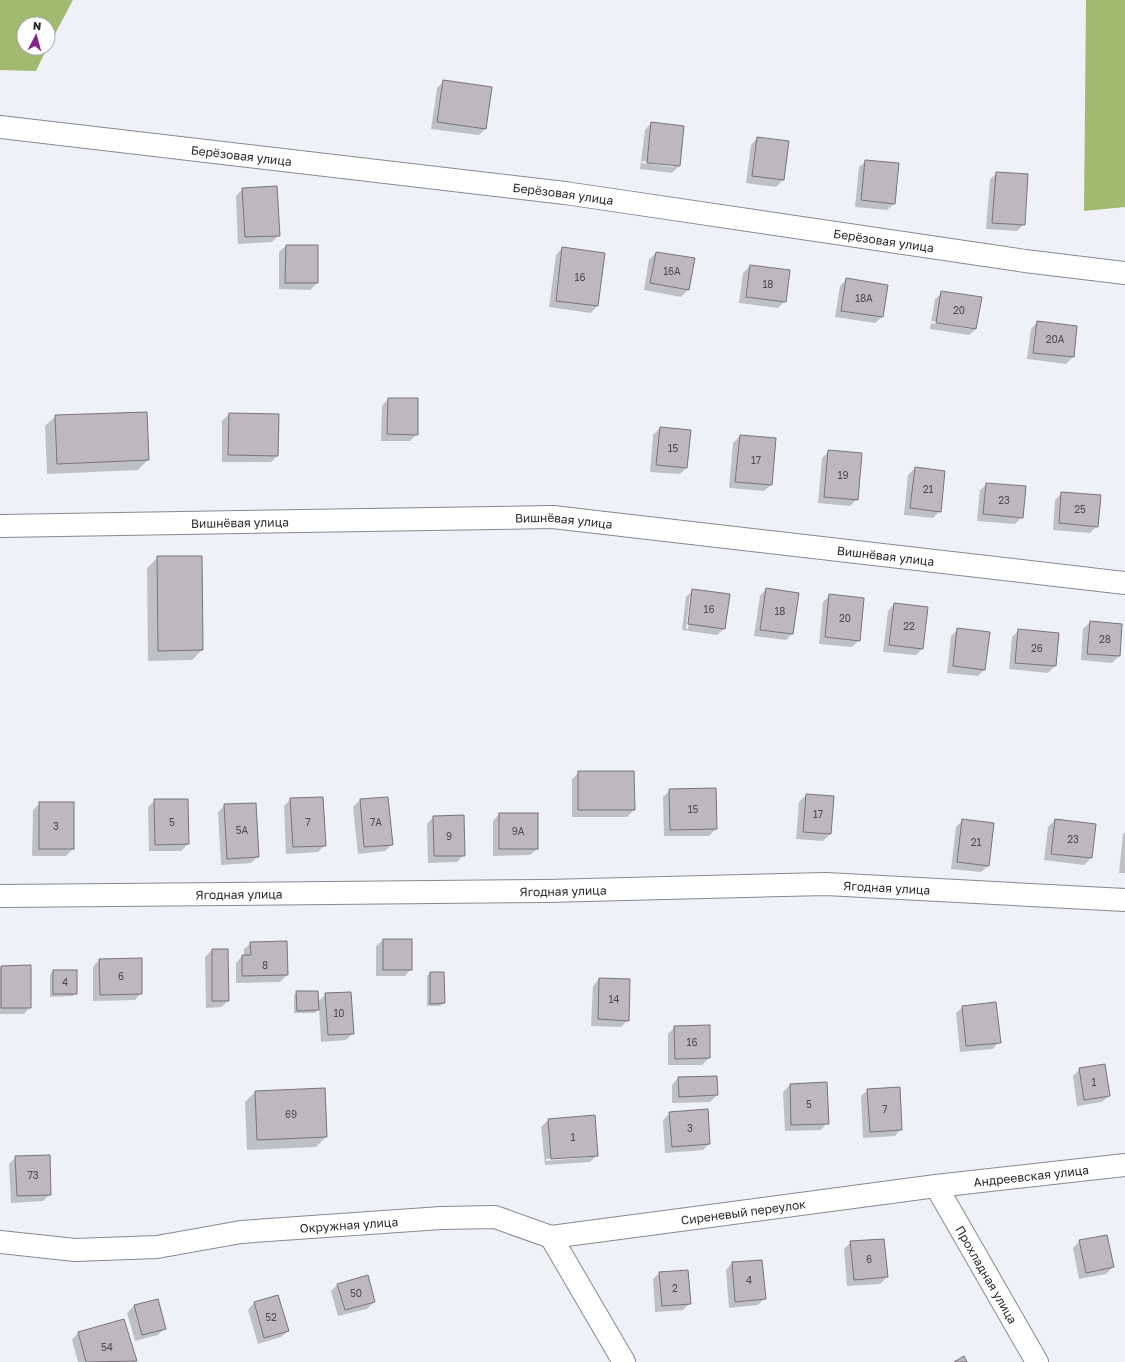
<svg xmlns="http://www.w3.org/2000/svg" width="1125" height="1362" font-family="'Golos Text',sans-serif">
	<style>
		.forest { fill: #a2ba70 }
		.shadow { fill: #0003; fill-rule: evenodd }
		.building { fill: #bdb8bd; stroke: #797478 }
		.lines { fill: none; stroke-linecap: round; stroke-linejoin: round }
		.minor-casing { stroke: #86898f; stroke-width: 24 }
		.minor { stroke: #fff; stroke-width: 22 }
		.labels { text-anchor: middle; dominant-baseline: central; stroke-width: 3; stroke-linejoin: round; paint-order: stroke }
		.number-label { font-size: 10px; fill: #4d4d50 }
		.street-label { font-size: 12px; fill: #28292b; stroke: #fefefe }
	</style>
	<rect width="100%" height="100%" fill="#eef1f7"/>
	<g class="forest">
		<polygon points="0,0 73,0 48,47 48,24 24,24 24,48 47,48 36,71 0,70"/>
		<polygon points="1086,0 1125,0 1125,207 1084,211"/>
	</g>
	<g class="shadow">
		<polygon points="444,81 485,129 479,135 431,129 437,88"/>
		<path d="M651,123L679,166L672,173L640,169L645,130ZM642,161L674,165V167L642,163Z"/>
		<polygon points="757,138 783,180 776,187 746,183 751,145"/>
		<polygon points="866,161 894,204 887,210 855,207 859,167"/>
		<polygon points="997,173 1024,224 1017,231 986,229 990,179"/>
		<polygon points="243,189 279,235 272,242 238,244 236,196"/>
		<polygon points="286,246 317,246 317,283 310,290 279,289 279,252"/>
		<polygon points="562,248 597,306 591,313 549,307 556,255"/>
		<polygon points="656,253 693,259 688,290 681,297 644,290 649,259"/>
		<polygon points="750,266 785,301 778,308 739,303 743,273"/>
		<polygon points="846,280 882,317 875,323 835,317 840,286"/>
		<path d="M942,293L976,329L969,335L930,329L935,299ZM932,321L971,327V329L931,323Z"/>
		<polygon points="1037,322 1076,326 1073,357 1066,364 1027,359 1031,329"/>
		<polygon points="388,399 417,434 410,441 381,441 382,406"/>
		<polygon points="146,413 148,460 138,470 47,474 45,426 56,416"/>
		<polygon points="229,414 277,456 271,462 222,462 222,421"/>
		<polygon points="660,428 686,468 680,474 650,472 653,435"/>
		<polygon points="740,436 771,485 764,491 729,488 733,443"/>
		<polygon points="829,451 857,499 850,506 818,503 822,458"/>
		<polygon points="915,468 940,511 933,518 904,515 908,475"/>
		<polygon points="987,484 1022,517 1015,524 977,521 980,490"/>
		<polygon points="1062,493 1097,526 1090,533 1053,530 1055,500"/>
		<polygon points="158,557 202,650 192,660 148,661 147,568"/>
		<polygon points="766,589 792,634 786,640 754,636 760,596"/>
		<path d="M693,590L724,629L717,635L682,630L686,597ZM690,596H692L688,629H686Z"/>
		<polygon points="830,595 859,640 852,647 819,644 823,602"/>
		<polygon points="894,604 922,649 916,655 883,652 888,611"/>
		<polygon points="1090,622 1119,656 1112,663 1081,660 1083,629"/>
		<polygon points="958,629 984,670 978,676 947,673 951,636"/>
		<polygon points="1019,630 1058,634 1055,666 1048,673 1009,669 1012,637"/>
		<polygon points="579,772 634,810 627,817 572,817 572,779"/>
		<polygon points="670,790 716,829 709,836 664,836 663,797"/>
		<polygon points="806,795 830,834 823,841 796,839 799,802"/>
		<polygon points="387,798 392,844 385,851 358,854 353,807 360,800"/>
		<polygon points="291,799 325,845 318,852 286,854 284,806"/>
		<polygon points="155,800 188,844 181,851 149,851 148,807"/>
		<polygon points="40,803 73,803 73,849 66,856 32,856 33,810"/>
		<polygon points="225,805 258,856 251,863 221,865 218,812"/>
		<polygon points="499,814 537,849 530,855 493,856 493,821"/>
		<polygon points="433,817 464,855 457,862 428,863 427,824"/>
		<polygon points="963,820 988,866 981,872 951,869 956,827"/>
		<polygon points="1055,820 1091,858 1084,865 1044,860 1048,827"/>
		<polygon points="1125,832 1125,873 1119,873 1123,834"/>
		<polygon points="383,940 411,940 411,969 405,976 376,976 376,946"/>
		<polygon points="251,943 287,975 280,982 236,983 236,963 242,956 244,956 244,949"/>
		<polygon points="212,950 227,950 228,1001 221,1007 206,1008 205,957"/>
		<polygon points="99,960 141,993 135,1000 93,1001 93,967"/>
		<polygon points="1,967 30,1007 24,1014 0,1014 0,968"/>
		<polygon points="53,971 76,993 73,996 50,997 50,975"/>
		<polygon points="430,973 444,1003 440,1006 427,1006 427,976"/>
		<polygon points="599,979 628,1020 621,1027 591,1026 593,986"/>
		<polygon points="297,992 318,1002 326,994 353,1033 346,1040 321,1042 319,1008 315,1013 294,1013 294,995"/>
		<polygon points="963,1007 999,1042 993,1049 960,1052 956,1013"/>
		<polygon points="675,1027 709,1058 702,1065 668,1065 668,1034"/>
		<polygon points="1080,1069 1109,1096 1102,1102 1077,1106 1073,1076"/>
		<polygon points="678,1078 717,1095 710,1102 672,1103 672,1085"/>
		<polygon points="790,1085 827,1123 821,1130 785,1131 783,1092"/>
		<polygon points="868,1090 901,1129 895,1136 863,1138 861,1096"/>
		<polygon points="255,1092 326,1137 316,1147 247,1150 245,1102"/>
		<polygon points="670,1113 709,1144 703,1150 665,1153 663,1120"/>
		<path d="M548,1120L597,1155L590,1162L545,1165L541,1127ZM591,1155V1157L546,1161V1159Z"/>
		<polygon points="16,1157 50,1194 43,1201 11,1203 9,1164"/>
		<polygon points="1080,1241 1113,1267 1106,1274 1079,1279 1073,1248"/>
		<polygon points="851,1242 887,1277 880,1284 847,1286 844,1249"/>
		<polygon points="732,1263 765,1298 758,1305 729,1308 726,1270"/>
		<polygon points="659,1273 690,1303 683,1310 655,1312 653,1279"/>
		<polygon points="338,1284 374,1302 367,1309 338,1316 331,1291"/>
		<polygon points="157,1300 165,1328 158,1335 135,1341 127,1313 134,1306"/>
		<polygon points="254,1303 288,1331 281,1337 258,1344 248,1310"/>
		<polygon points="124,1320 136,1361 135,1362 78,1362 72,1340 78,1333"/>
	</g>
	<g class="building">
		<polygon points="443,80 492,87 486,129 437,122"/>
		<polygon points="651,122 684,126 680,166 647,163"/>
		<polygon points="757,137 789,141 784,180 752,176"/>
		<polygon points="865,160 899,163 895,204 861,200"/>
		<polygon points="996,172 1028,174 1025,225 992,223"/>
		<polygon points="277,186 280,236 245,237 242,188"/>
		<polygon points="286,245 318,245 318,283 285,283"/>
		<polygon points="562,247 605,253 598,306 556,301"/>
		<polygon points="656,252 695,258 689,290 650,283"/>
		<polygon points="750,265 790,270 786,302 746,297"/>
		<polygon points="846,278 888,285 883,317 841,311"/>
		<polygon points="941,291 982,297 976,329 936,323"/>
		<polygon points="1037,321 1077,326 1074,357 1033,353"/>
		<polygon points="388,398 418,398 418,435 387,434"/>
		<polygon points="147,412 149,460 57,464 55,415"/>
		<polygon points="229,413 279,414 278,456 228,455"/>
		<polygon points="660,427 691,430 687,468 656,465"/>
		<polygon points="740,435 776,438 772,485 735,482"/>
		<polygon points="828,450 862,453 858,500 824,497"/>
		<polygon points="915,467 945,471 941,512 910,508"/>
		<polygon points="986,483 1026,486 1023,518 983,514"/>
		<polygon points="1061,492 1101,495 1098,527 1059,523"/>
		<polygon points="157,556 202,556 203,650 158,651"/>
		<polygon points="766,588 799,593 793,634 760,630"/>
		<polygon points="692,589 730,594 725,629 688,624"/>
		<polygon points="829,594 864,598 860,641 825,637"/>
		<polygon points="894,603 928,607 923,649 889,645"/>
		<polygon points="1090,621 1122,624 1120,656 1087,654"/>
		<polygon points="957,628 990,632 985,670 953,666"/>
		<polygon points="1018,629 1059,633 1056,666 1015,663"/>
		<polygon points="578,771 634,771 635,810 578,810"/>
		<polygon points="716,788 717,829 670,830 669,789"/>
		<polygon points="806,794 834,796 831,834 803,832"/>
		<polygon points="323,797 326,846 293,847 290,798"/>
		<polygon points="388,797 393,845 364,847 360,799"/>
		<polygon points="154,799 188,799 189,844 155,845"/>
		<rect x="39" y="802" width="35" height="47"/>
		<polygon points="256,803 259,857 227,859 224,804"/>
		<rect x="499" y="813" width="39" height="36"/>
		<polygon points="464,815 465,856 434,856 433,816"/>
		<polygon points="962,819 994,823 989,866 957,862"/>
		<polygon points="1055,819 1096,824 1092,858 1051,854"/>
		<rect x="383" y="939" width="29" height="31"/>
		<polygon points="287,941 288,975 242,976 242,955 251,955 250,942"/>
		<polygon points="212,949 228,949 229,1001 212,1001"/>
		<polygon points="142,958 142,994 100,995 99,959"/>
		<polygon points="31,965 31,1008 1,1008 1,966"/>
		<rect x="53" y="970" width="24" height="24"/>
		<polygon points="430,972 444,972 445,1003 430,1004"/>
		<polygon points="599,978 630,979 629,1021 598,1019"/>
		<polygon points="296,991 318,991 319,1010 297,1011"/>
		<polygon points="351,992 354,1034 328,1035 325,993"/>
		<polygon points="996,1002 1001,1043 966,1046 962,1006"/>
		<polygon points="710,1025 710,1058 675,1059 674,1026"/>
		<polygon points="1105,1064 1110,1096 1084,1100 1079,1068"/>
		<polygon points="717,1076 718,1095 679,1097 678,1077"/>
		<polygon points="827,1082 829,1124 791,1125 790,1084"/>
		<polygon points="900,1087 902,1130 870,1132 867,1089"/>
		<polygon points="325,1088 327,1137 257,1140 255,1091"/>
		<polygon points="708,1109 710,1144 672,1147 669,1112"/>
		<polygon points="595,1115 598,1156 551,1159 548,1119"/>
		<polygon points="50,1155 51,1195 17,1196 15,1156"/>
		<polygon points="1107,1235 1114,1267 1086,1273 1079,1240"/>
		<polygon points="884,1239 888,1277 854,1280 850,1241"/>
		<polygon points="762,1260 766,1299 735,1302 732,1262"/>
		<polygon points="688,1270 691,1304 662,1306 659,1272"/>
		<polygon points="368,1275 375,1302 345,1310 337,1284"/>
		<polygon points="278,1295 289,1331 264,1338 254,1302"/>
		<polygon points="158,1299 166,1329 142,1335 134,1305"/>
		<polygon points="124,1319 137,1361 86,1362 78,1332"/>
		<polygon points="964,1356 967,1362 954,1362"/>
	</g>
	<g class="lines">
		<g class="minor-casing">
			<g id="minor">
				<path id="s1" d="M0,127L565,193L1025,261L1125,273"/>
				<path id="s2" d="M0,526L553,517L1125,583"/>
				<path id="s3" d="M0,896L547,891L826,884L1125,900"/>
				<path id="s4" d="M936,1186L1037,1362"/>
				<path id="s5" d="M551,1237L936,1186L1125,1165"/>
				<path id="s6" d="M0,1242L75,1250L157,1247L241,1232L441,1218L495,1217L551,1237L624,1362"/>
			</g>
		</g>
		<use href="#minor" class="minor"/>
	</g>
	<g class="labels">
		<g class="number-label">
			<text x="672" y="271">16А</text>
			<text x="580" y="277">16</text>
			<text x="768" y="284">18</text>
			<text x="864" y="298">18А</text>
			<text x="959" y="310">20</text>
			<text x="1055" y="339">20А</text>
			<text x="673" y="448">15</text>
			<text x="756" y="460">17</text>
			<text x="843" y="475">19</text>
			<text x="928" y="489">21</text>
			<text x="1004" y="500">23</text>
			<text x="1080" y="509">25</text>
			<text x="709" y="609">16</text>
			<text x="780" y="611">18</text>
			<text x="845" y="618">20</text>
			<text x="909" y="626">22</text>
			<text x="1105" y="639">28</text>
			<text x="1037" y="648">26</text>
			<text x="693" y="809">15</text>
			<text x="818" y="814">17</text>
			<text x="172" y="822">5</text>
			<text x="308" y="822">7</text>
			<text x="376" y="822">7А</text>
			<text x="56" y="826">3</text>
			<text x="242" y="830">5А</text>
			<text x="518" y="831">9А</text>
			<text x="449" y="836">9</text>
			<text x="1073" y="839">23</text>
			<text x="976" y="842">21</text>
			<text x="265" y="965">8</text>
			<text x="121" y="976">6</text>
			<text x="65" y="982">4</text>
			<text x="614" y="999">14</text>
			<text x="339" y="1013">10</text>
			<text x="692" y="1042">16</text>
			<text x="1094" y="1082">1</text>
			<text x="809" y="1104">5</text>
			<text x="885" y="1109">7</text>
			<text x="291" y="1114">69</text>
			<text x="690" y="1128">3</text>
			<text x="573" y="1137">1</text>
			<text x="33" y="1175">73</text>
			<text x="869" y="1259">6</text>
			<text x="749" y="1280">4</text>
			<text x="675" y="1288">2</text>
			<text x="356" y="1293">50</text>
			<text x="271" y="1317">52</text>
			<text x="107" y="1347">54</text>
		</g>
		<g class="street-label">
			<text stroke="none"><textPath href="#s1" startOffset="243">Берёзовая улица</textPath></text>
			<text stroke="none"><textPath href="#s1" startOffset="567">Берёзовая улица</textPath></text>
			<text stroke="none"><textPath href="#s1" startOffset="891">Берёзовая улица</textPath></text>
			<text stroke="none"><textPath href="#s2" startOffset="564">Вишнёвая улица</textPath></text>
			<text stroke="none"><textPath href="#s2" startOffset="240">Вишнёвая улица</textPath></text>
			<text stroke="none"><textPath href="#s2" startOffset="888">Вишнёвая улица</textPath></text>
			<text stroke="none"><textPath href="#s3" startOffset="887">Ягодная улица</textPath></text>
			<text stroke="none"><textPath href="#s3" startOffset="563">Ягодная улица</textPath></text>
			<text stroke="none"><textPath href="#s3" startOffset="239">Ягодная улица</textPath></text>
			<text stroke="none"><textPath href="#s5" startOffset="484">Андреевская улица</textPath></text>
			<text stroke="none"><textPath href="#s5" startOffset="194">Сиреневый переулок</textPath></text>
			<text stroke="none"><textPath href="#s6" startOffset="351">Окружная улица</textPath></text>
			<text stroke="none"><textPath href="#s4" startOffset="102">Прохладная улица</textPath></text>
		</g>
	</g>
	<g transform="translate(36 36) rotate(6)"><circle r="19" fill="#fefefe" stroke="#a8a9aa"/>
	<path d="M0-3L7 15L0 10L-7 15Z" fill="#86228b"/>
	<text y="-6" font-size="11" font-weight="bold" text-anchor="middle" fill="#28292b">N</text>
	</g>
</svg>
